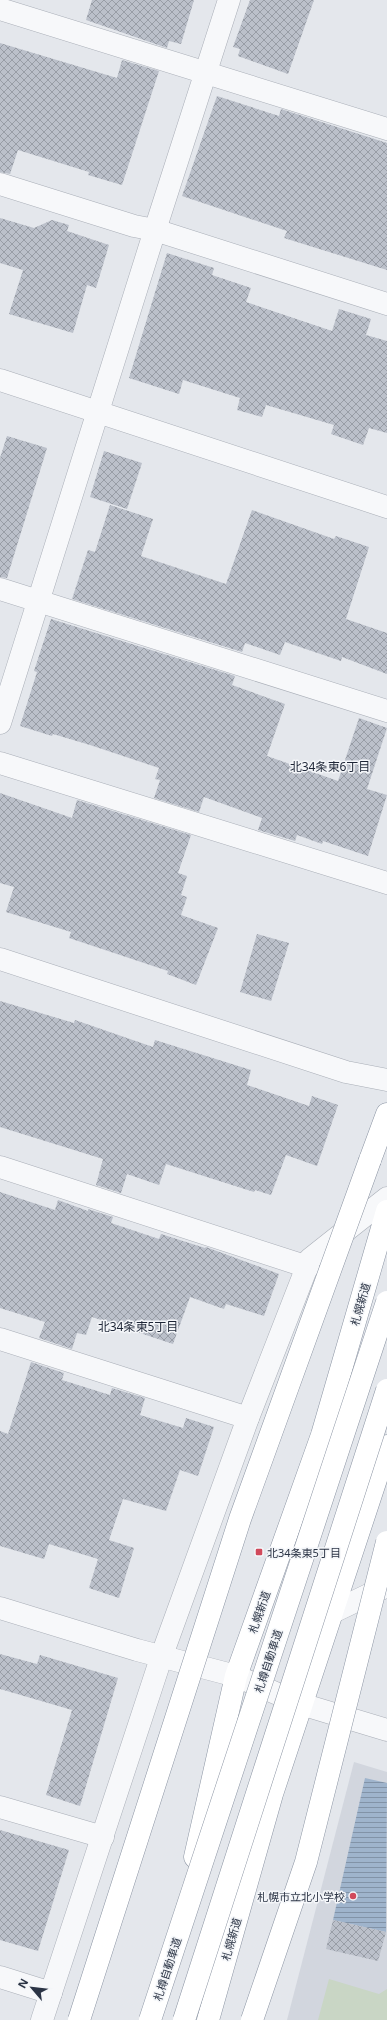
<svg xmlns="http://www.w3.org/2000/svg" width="387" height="2020" font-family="'Noto Sans','Noto Sans JP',sans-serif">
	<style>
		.built { fill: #d2d6de }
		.pitch { fill: #c9d6c5 }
		.water { fill: url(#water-rules) }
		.building { fill: url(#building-cross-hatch) }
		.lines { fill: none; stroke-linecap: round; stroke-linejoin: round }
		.minor-casing { stroke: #a9aeb7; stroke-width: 23 }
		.tertiary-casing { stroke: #a9aeb7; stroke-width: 23 }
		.trunk-casing { stroke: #8b94a3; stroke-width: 23 }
		.motorway-casing { stroke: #8b94a3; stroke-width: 23 }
		.minor { stroke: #f7f8fa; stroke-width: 22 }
		.tertiary { stroke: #f7f8fa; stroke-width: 22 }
		.trunk { stroke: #fff; stroke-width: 22 }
		.motorway { stroke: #fff; stroke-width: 22 }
		.motorway-bridge-casing { stroke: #8b94a3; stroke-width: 23; stroke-linecap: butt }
		.motorway-bridge { stroke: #fff; stroke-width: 22 }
		.poi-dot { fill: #d1495b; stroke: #f4f6f9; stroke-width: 1.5 }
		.labels { text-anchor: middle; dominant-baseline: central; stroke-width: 3; stroke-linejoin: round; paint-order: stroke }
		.street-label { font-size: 11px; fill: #2b3445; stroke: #f4f6f9 }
		.poi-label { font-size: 11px; fill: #2b3445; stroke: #f4f6f9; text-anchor: start }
		.neighbourhood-label { font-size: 12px; fill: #1d2536; stroke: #f4f6f9 }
	</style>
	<defs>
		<pattern id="water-rules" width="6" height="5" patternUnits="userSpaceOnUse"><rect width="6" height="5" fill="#9fb4cc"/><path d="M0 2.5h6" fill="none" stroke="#8293a7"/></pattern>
		<pattern id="building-cross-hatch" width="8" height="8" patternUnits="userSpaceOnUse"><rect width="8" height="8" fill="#bbc0ca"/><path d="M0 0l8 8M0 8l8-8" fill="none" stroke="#989da6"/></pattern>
	</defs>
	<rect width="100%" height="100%" fill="#e4e7ec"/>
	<polygon class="built" points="354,1762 387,1772 387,2020 287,2020"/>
	<polygon class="pitch" points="329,1979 379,1994 387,1989 387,2020 318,2020"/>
	<polygon class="water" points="365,1778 387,1783 386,1932 333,1920"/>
	<g class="building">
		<polygon points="92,0 194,0 181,44 169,41 167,48 86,20"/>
		<polygon points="250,0 314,0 288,74 238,56 240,49 233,47"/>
		<polygon points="0,43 117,78 122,60 159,71 122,185 88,175 89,172 18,150 10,174 0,172"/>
		<polygon points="217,96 279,116 281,109 387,143 387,270 284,238 287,231 182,196"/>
		<polygon points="0,218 34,228 52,220 69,225 67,231 109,245 96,288 87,285 73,333 9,314 23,270 0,263"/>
		<polygon points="167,253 214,268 212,275 251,288 246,302 332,331 339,309 371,319 366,335 387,341 387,433 369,428 363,445 331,434 334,425 266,405 262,417 237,410 240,398 183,380 179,394 129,378"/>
		<polygon points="7,436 47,448 7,578 0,577 0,458"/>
		<polygon points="104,451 142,463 127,509 90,497"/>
		<polygon points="110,505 153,519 141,556 226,584 252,510 334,539 336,536 369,547 346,619 387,633 387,674 342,657 341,661 285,642 280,655 245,643 242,652 72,599 88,550 95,552"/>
		<polygon points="51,619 235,676 232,685 285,704 267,756 338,781 359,718 387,728 367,789 387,795 368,856 323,841 322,844 297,835 295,841 258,830 262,818 204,797 199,812 154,798 160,780 155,779 159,768 90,745 53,734 52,736 20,726 37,672 34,671"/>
		<polygon points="0,793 72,818 77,800 191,835 178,873 187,876 181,895 187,897 181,915 218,928 196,985 167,974 168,971 69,938 71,932 6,912 14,887 0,883"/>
		<polygon points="257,934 289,943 271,1001 240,992"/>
		<polygon points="0,1001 74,1023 75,1020 153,1047 155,1040 251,1070 247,1085 309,1106 312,1096 338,1105 317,1166 286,1155 271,1195 255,1190 254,1192 166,1164 159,1185 127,1174 121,1193 96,1185 103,1159 0,1127"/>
		<polygon points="0,1192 55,1210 58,1200 88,1211 88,1209 113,1217 111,1223 159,1239 161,1234 205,1248 206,1247 279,1274 264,1316 226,1304 224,1309 190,1297 173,1344 92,1317 86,1335 77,1333 72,1349 39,1338 45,1322 0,1308"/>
		<polygon points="31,1362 64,1373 62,1380 110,1395 112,1388 145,1398 140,1415 183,1428 186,1418 214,1427 198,1476 180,1470 166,1511 123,1499 109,1540 134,1548 119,1598 89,1588 98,1559 49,1544 44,1559 0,1546 0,1431 8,1434"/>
		<polygon points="0,1654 37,1664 40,1655 118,1678 80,1806 46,1795 72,1710 0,1689"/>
		<polygon points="0,1830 69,1850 38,1951 0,1940"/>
		<polygon points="333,1920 386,1932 378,1961 326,1949"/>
	</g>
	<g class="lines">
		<g class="minor-casing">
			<g id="minor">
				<polyline points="0,9 387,129"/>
				<polyline points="0,184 134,226 155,230 387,304"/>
				<polyline points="0,380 387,507"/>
				<polyline points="0,589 387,711"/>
				<polyline points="0,723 155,230 229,0"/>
				<polyline points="0,763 387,883"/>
				<polyline points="0,959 346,1072 387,1080"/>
				<polyline points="0,1167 308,1267"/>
				<polyline points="0,1339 248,1418"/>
				<polyline points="333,1612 387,1586"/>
				<polyline points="0,1807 103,1837"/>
				<polyline points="0,1977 51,1993"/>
				<polyline points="42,2020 162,1655 248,1418 310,1259 387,1198"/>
			</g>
		</g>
		<g class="tertiary-casing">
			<polyline id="tertiary" points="0,1608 137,1650 236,1676 301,1704 387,1730"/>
		</g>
		<g class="trunk-casing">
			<g id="trunk">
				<polyline points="195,1857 236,1676 322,1435 387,1211"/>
				<polyline points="208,2020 272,1794 387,1446"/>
			</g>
		</g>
		<g class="motorway-casing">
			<polyline id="motorway" points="370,1160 387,1114"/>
		</g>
		<use href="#minor" class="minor"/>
		<use href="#tertiary" class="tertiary"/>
		<use href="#trunk" class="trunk"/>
		<use href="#motorway" class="motorway"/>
		<g class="motorway-bridge-casing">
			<g id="motorway-bridge">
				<polyline points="79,2020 240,1519 370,1160"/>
				<polyline points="150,2020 387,1302"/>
				<polyline points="184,2020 387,1390"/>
				<polyline points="252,2020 306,1862 387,1542"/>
			</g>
		</g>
		<use href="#motorway-bridge" class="motorway-bridge"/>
	</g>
	<g class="poi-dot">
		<rect x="255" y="1548" width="8" height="8" rx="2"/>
		<circle cx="353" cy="1896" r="4"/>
	</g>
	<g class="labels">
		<g class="street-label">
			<text transform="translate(360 1304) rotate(-74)">札幌新道</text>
			<text transform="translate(259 1612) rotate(-71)">札幌新道</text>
			<text transform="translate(268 1661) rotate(-72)">札樽自動車道</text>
			<text transform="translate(231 1939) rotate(-74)">札幌新道</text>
			<text transform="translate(167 1969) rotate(-72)">札樽自動車道</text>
		</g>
		<g class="poi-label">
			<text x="267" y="1552">北34条東5丁目</text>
			<text x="345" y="1896" text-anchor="end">札幌市立北小学校</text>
		</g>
		<g class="neighbourhood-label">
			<text x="330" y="766">北34条東6丁目</text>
			<text x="138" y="1326">北34条東5丁目</text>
		</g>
	</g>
	<g transform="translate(32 1988) rotate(298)" stroke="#f4f6f9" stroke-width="3" paint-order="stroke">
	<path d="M0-3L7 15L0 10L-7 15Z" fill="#2b3445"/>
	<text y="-6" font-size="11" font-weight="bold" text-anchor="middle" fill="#2b3445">N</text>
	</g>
</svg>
